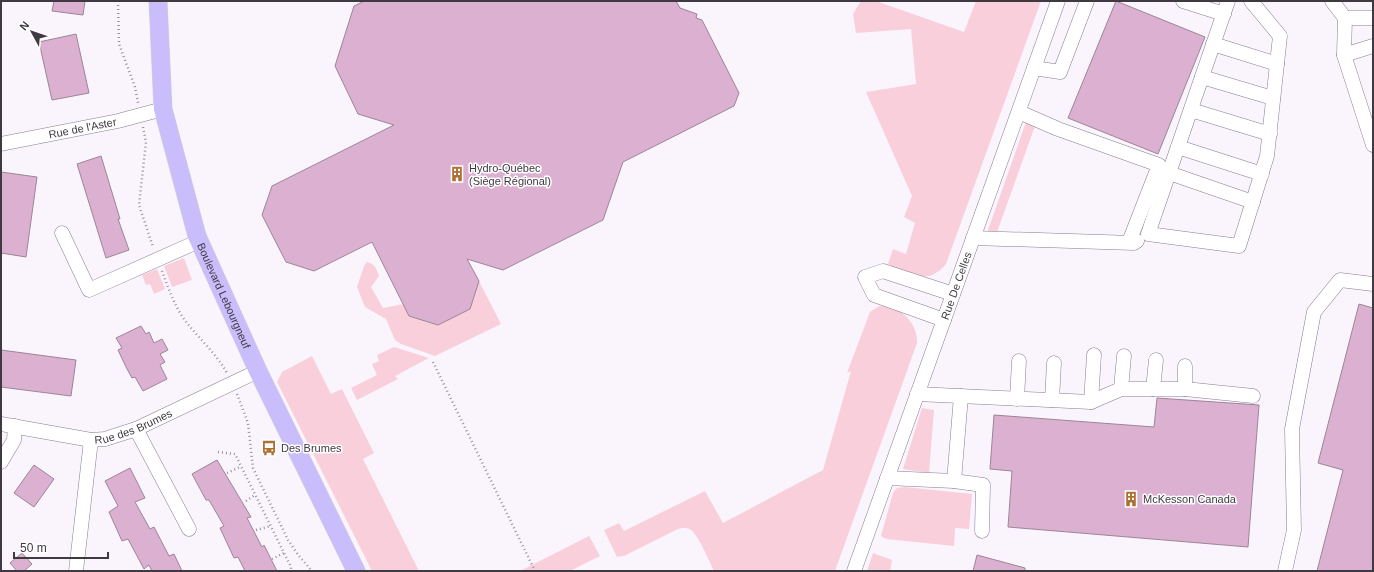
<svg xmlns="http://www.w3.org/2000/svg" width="1374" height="572" font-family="Helvetica,sans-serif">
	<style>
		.green { fill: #facfdc }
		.building { fill: #dcb0d0; stroke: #9c8595 }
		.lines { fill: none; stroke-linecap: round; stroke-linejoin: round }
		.minor-casing { stroke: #8a7c91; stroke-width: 15 }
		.major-casing { stroke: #d5d3d5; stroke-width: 19 }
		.path { stroke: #98929b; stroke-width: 2.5; stroke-dasharray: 1 3; stroke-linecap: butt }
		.minor { stroke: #fff; stroke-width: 14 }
		.major { stroke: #cabdfb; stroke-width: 18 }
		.labels { text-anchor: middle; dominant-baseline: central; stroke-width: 3; stroke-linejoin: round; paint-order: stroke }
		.street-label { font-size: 11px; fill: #3f3942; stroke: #fff }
		.poi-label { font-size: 11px; fill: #3f3942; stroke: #fff; text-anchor: start }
	</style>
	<rect width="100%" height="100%" fill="#faf4fd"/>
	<g class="green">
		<path d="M861,1H876L964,32L976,1H1041L946,264C928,286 909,275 888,264L893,249L906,254L915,223L904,217L912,196L866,92L916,84L911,29L856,33L853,14Z"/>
		<polygon points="1026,122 1035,126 996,235 987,233"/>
		<polygon points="184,258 192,280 172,287 164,266"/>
		<path d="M367,262C375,264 377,269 379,276L371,287L383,308L404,304L410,316L438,325L469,309L479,281L501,324L435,356L401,344L395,340L386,319L365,307L357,287L364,266Z"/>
		<polygon points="157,269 165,289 154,294 150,284 146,285 142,275"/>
		<path d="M879,306C899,305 918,322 917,343L835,571H714C709,561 699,536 691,530C687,527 682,528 678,529L624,556L617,557L604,530L619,523L624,531L705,491L723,523L823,470L851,371L847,373L870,312Z"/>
		<polygon points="394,347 429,358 395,376 398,379 357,400 351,388 377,375 372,364 379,361 377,355"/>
		<polygon points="312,356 331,394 342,389 374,453 363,459 419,571 372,571 277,382 282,372"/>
		<polygon points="922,408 934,410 929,473 903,469"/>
		<polygon points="905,487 972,494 969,529 955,528 954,546 886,539 881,536 893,493 897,488"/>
		<polygon points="589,536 600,556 570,571 520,571"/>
		<polygon points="873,553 892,560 890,571 867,571"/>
	</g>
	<g class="building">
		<polygon points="54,1 85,1 83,15 52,11"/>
		<polygon points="364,1 676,1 680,8 697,14 696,18 702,20 739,93 734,106 623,162 603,220 503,270 467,259 479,281 470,309 438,325 409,316 372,242 314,271 286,262 262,215 272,186 394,125 358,114 335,66 354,6"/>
		<polygon points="1116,1 1205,37 1158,154 1068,118"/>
		<polygon points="76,34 89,93 52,100 39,42"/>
		<polygon points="101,156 120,219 118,219 129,250 106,258 77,164"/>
		<polygon points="1,172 37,177 26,257 1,253"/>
		<polygon points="1359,304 1373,308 1373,571 1317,571 1343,470 1318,463"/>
		<polygon points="141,326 146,334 149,332 154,343 162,339 168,350 160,354 165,362 160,365 167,379 143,391 135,377 132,378 126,367 118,350 122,348 116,338"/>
		<polygon points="1,350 76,360 71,396 1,387"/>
		<polygon points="1157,398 1259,405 1248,547 1008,527 1012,471 990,469 994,415 1154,427"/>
		<polygon points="217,460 251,517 247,518 262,547 264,545 277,571 245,571 238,557 234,558 220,528 224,526 209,500 206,500 192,474"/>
		<polygon points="34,465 54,479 34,507 14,493"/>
		<polygon points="130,468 145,498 135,502 150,529 154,527 169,556 174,554 182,571 152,571 149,565 144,569 128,539 122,541 109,512 118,506 105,481"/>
		<polygon points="22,553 32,564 24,571 17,571 10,563"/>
		<polygon points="977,555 1025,568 1025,571 973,571"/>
	</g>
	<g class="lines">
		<g class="minor-casing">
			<g id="minor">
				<polyline points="1183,1 1224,14"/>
				<polyline points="1228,1 1148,234 1239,246 1267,156 1280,36 1251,1"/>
				<polyline points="1332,1 1345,18 1373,18"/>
				<polyline points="1213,44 1277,64"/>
				<polyline points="1373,46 1344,55 1373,145"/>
				<polyline points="1344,55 1345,18"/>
				<polyline points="1034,68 1060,72 1087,1"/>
				<polyline points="1202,77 1273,98"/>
				<polyline points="1191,110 1270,134"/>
				<polyline points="1019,112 1058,129 1159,165 1129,242"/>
				<path id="s1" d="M1,144L118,121L163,109"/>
				<polyline points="1178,147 1262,174"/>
				<polyline points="1169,173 1253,202"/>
				<polyline points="62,233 89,290 199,241"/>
				<polyline points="973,238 1134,243 1137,241"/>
				<polyline points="944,320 874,295 865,277 883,271 953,294"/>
				<polyline points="1121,389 1124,356"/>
				<polyline points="1153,389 1156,360"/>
				<polyline points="1185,389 1253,396"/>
				<polyline points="917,394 1091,402 1121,389 1185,389 1185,366"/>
				<polyline points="961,396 954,481 983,485 982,531"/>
				<polyline points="1017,399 1019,361"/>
				<polyline points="1052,400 1054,363"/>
				<polyline points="1091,402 1094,355"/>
				<path id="s2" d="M1,424L91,440L105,439L136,429L258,371"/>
				<polyline points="136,429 189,529"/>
				<polyline points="1,462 14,440 15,426"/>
				<polyline points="887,478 954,481"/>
				<polyline points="76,571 91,440"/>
				<path id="s3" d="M854,571L1058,1"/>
				<polyline points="1285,571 1294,530 1292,429 1314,312 1340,280 1373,284"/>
			</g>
		</g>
		<g class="major-casing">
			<g id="major">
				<path id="s4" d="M158,1L163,109L197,236L258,371L356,571"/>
			</g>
		</g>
		<g class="path">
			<polyline points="118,1 119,44 135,87 138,103"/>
			<polyline points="143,127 146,142 139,205 153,247"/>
			<path d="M162,271C168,287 174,305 184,319C198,338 216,353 227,373"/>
			<polyline points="433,362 535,571"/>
			<polyline points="237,394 248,423 253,468 288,540 299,556 312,571"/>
			<polyline points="218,452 235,454 291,567 291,571"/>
			<polyline points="227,473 240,467"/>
			<polyline points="246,501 255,495"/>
			<polyline points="256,530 271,526"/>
			<polyline points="272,559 284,553"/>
		</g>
		<use href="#minor" class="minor"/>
		<use href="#major" class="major"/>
	</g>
	<defs>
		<g id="building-bare" transform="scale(1.2)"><path d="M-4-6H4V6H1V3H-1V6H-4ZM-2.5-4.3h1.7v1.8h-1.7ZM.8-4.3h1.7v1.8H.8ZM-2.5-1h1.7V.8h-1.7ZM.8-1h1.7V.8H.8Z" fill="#ac7133" stroke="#fff" stroke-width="2.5" paint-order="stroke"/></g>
		<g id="bus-bare" transform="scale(1.2)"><path d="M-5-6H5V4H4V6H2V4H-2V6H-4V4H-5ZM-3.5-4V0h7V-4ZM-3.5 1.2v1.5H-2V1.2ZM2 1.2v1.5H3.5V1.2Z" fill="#ac7133" stroke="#fff" stroke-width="2.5" paint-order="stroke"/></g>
	</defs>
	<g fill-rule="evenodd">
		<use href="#building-bare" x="457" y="174"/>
		<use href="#bus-bare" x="269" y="448"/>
		<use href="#building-bare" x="1131" y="499"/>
	</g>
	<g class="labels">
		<g class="street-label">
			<text stroke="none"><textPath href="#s1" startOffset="83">Rue de l'Aster</textPath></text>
			<text stroke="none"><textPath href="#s3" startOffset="303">Rue De Celles</textPath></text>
			<text stroke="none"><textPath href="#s4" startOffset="305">Boulevard Lebourgneuf</textPath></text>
			<text stroke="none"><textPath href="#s2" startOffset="136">Rue des Brumes</textPath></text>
		</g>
		<g class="poi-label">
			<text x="469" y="168">Hydro-Québec<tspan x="469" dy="13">(Siège Régional)</tspan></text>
			<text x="281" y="448">Des Brumes</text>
			<text x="1143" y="499">McKesson Canada</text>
		</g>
	</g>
	<rect width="1374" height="572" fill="none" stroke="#3f3942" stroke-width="4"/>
	<g transform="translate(32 32) rotate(310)" stroke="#ffffff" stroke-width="3" paint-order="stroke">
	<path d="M0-3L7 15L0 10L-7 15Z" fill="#3f3942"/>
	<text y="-6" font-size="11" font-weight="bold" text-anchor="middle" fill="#3f3942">N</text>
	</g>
	<path d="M14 552v6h94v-6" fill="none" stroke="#3f3942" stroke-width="2"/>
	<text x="20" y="552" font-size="12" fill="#3f3942" stroke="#ffffff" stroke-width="3" paint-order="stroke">50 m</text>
</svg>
